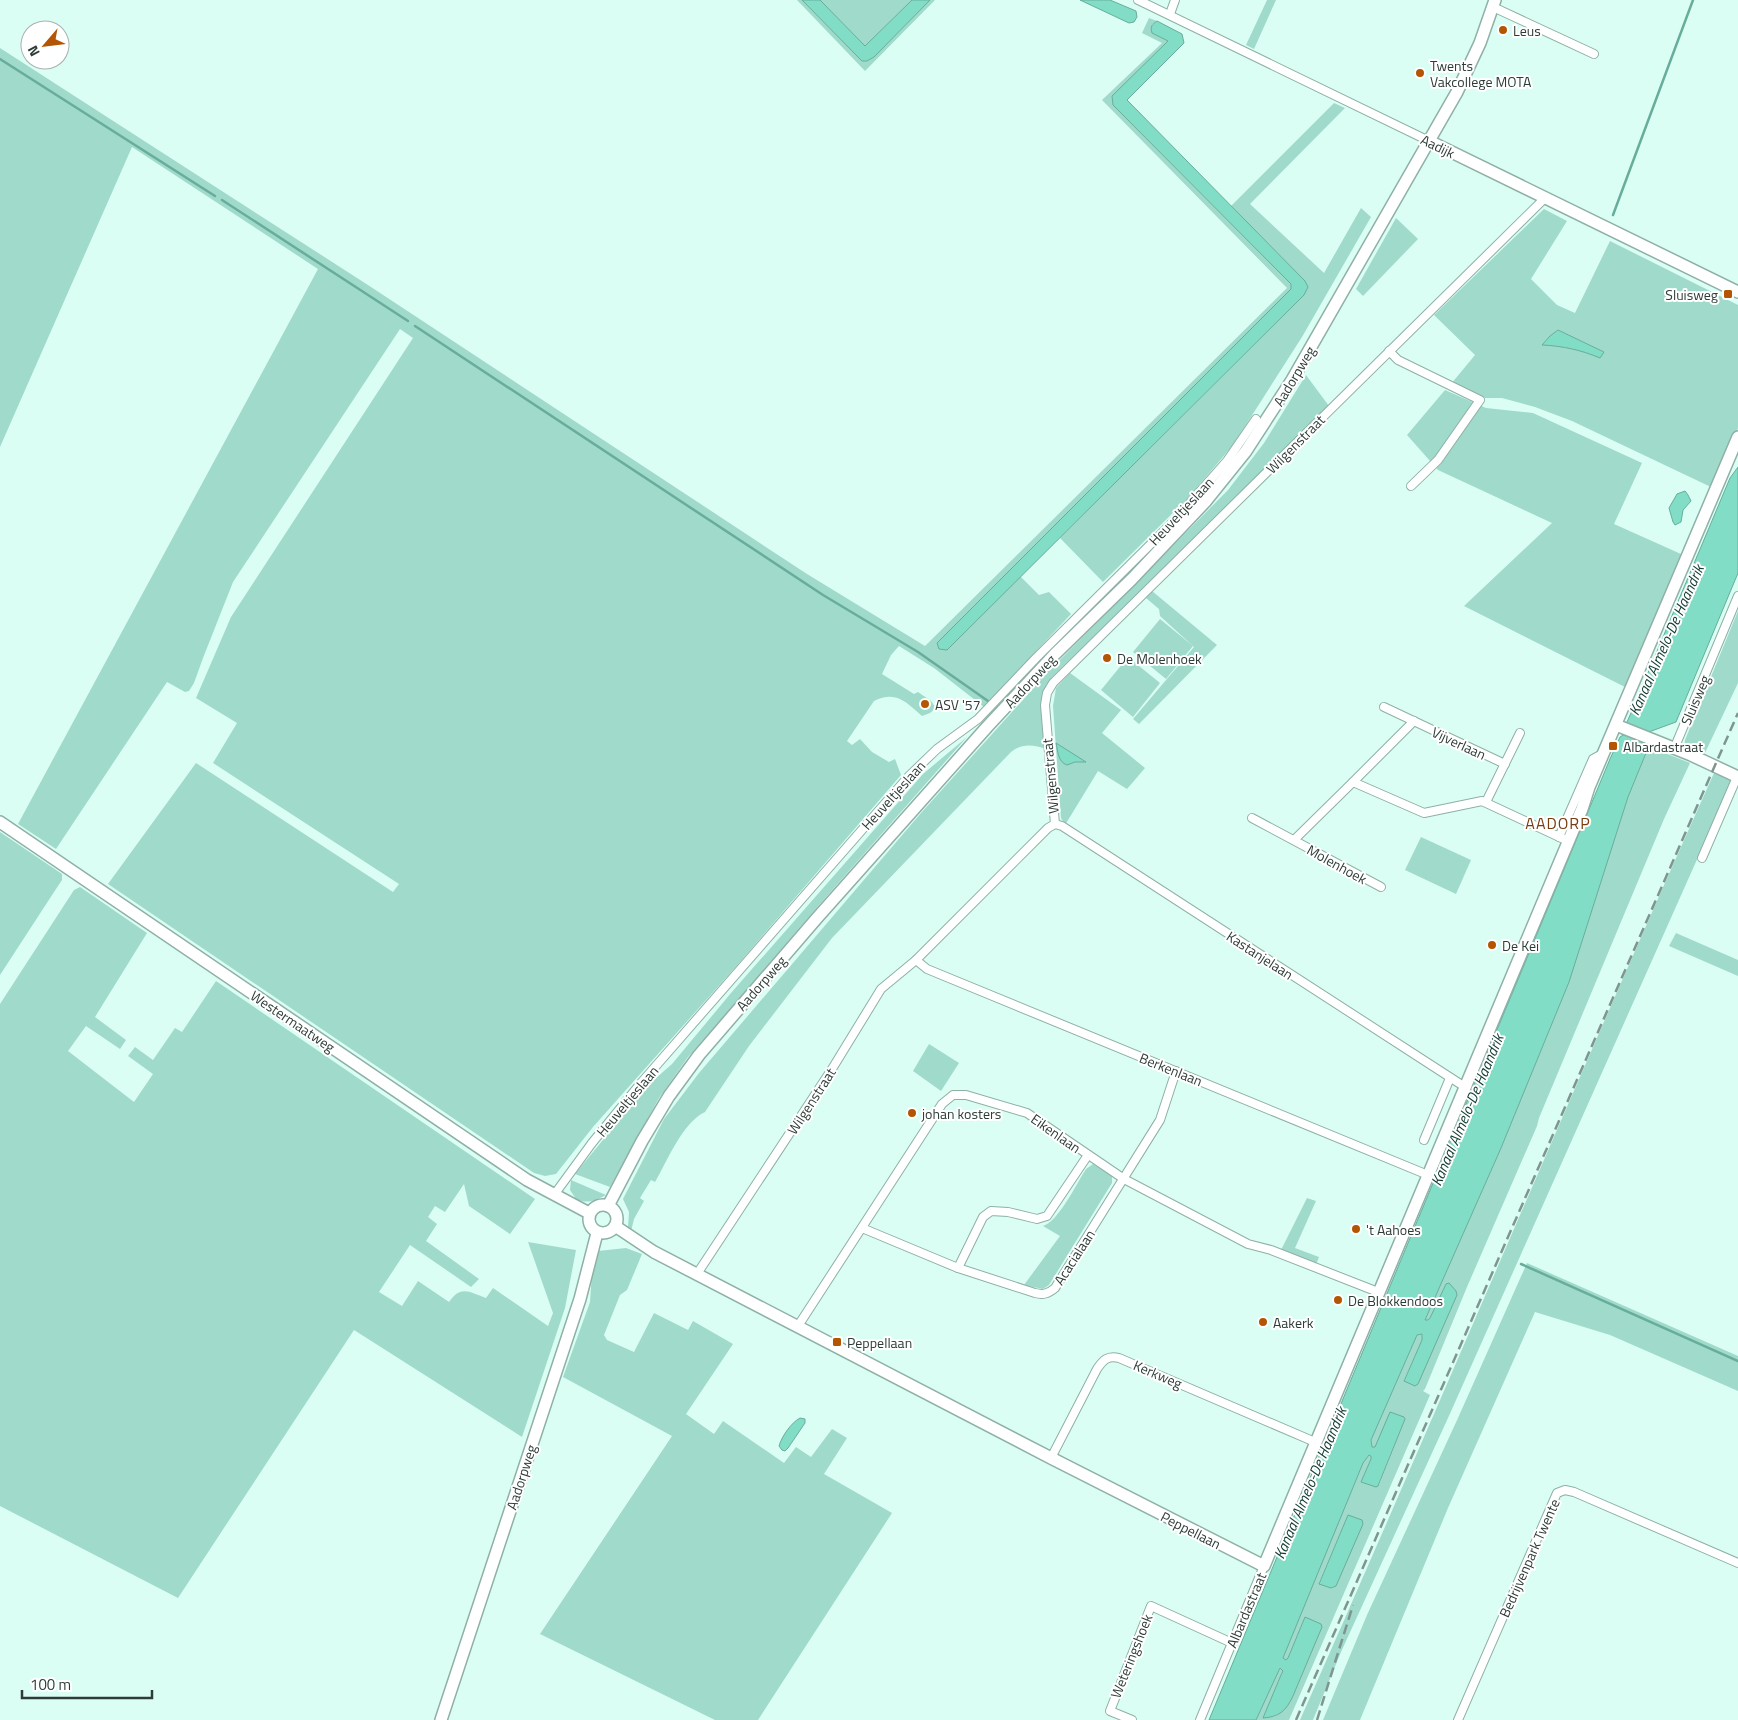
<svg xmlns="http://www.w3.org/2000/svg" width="1738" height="1720" font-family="'Titillium Web',sans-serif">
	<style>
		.green { fill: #a0dacb; fill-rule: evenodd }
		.water { fill: #81ddc6; stroke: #68ad9b }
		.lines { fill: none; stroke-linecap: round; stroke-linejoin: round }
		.stream { stroke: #68ad9b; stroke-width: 2.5 }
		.street-casing { stroke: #8eb0a6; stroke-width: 10 }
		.secondary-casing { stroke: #8eb0a6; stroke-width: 14 }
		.street { stroke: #fff; stroke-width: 8 }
		.secondary { stroke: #fff; stroke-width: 11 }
		.rail { stroke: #7e968f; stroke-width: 2.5; stroke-dasharray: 10 5; stroke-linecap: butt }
		.poi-dot { fill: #b35502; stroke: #fff; stroke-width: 2 }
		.labels { text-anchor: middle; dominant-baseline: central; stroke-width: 4; stroke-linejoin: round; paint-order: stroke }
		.poi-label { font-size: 14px; fill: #2e3c38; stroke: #fff; text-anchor: start }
		.street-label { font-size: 14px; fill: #2e3c38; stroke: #fff }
		.water-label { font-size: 15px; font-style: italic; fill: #103b32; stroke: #fff }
		.quarter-label { font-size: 16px; letter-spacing: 1px; fill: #793c11; stroke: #fff }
	</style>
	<rect width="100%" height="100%" fill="#dbfef4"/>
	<g class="green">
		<polygon points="797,0 802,0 857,56 862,61 867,61 874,57 930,0 935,0 865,71"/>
		<polygon points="820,0 912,0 865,46"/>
		<polygon points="1267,0 1276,0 1254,49 1246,45"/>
		<path d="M1149,18L1157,21L1152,25L1169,41L1112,96L1113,105L1291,284V289L947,650L1020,576L1039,595L1049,592L1071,614L984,707L934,668L899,646L891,655L882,674L914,694L918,692L931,701L936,708L930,713L922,716C906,702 896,690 874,701L847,741L852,745L860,739L872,752L889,762L895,759L901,775L739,963L593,1127L556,1174L545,1176L534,1173L108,884L196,763L393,892L399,884L213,763L237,723L196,698L231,617L413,338L400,329L233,582L203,658L194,683L189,691L185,692L167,682L56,849L18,824L318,269L132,147L0,447V48L371,287L807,574L925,646L1287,288L1102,100L1162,43L1142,33Z"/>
		<polygon points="1334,103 1345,108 1250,204 1324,273 1361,208 1371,217 1302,337 1233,445 1189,497 1103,582 1060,538 1304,295 1305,281 1231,206"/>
		<path d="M1544,209L1567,221L1531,279L1557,305L1575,313L1610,241L1738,305V428L1713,488L1572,421L1535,407L1502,398H1485L1451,384L1475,355L1434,315ZM1558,330L1604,352C1583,352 1564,346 1543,344L1550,336Z"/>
		<polygon points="1396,218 1418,239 1363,296 1356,289"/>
		<path d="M1306,375L1329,406L1052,677L1046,689V749C1034,745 1022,743 1011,752L832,938L749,1046L705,1112C682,1123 668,1160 655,1182L651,1180L640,1198L644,1201L634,1219L631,1231L628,1228L629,1212L623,1199L625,1195L664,1119L699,1073L921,813L1048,672L1228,490L1264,443Z"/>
		<polygon points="1445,390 1486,408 1533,413 1642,463 1614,524 1681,554 1625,687 1464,606 1552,523 1438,470 1407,435"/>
		<polygon points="1152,591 1217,645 1139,724 1133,719 1194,647 1160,616 1159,609 1146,598"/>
		<polygon points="1738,611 1738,683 1704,755 1684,746 1685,740"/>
		<polygon points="1160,619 1193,646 1166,679 1133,652"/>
		<polygon points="1128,657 1160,683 1133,717 1101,690"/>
		<polygon points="1070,673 1121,710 1102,733 1145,768 1127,789 1098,771 1065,825 1061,818 1053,706 1056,688"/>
		<polygon points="967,737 819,905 720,1021 688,1057 659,1098 610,1187 575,1174 648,1085 672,1064 731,993 923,774"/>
		<path d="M1645,745L1690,763L1664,819L1539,1118L1537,1126L1467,1287L1425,1389L1423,1391L1430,1395L1289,1720H1256L1280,1668L1283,1671L1281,1675L1263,1718L1276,1716L1293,1696L1322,1626L1304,1619L1288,1658L1286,1660L1283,1658L1285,1650L1363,1463L1369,1455L1371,1456V1459L1361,1482L1379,1485L1405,1419L1404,1417L1375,1447H1372L1371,1440L1417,1335L1422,1334V1340L1404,1380L1418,1383L1457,1295L1446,1284L1430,1318L1428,1320H1425L1501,1148L1569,982L1628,797L1646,753ZM1348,1515L1336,1586L1332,1588L1319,1583Z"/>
		<path d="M1714,773L1732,781L1448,1418L1341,1652L1313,1720H1300C1440,1405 1573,1087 1714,773Z"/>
		<polygon points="0,832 62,874 62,880 54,892 0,975"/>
		<polygon points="1421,837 1471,860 1456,894 1405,870"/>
		<path d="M80,887L147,933L95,1017L126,1040L120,1049L86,1026L68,1051L134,1102L153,1074L128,1056L135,1047L153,1060L175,1028L182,1032L216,981L535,1199L510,1234L469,1206L464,1184L445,1212L435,1206L428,1217L437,1224L426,1241L479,1279L471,1287L410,1245L379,1292L402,1306L418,1281L449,1302C461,1285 469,1292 486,1298L493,1288L548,1326L553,1313L528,1242L576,1250L565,1308L522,1437L354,1330L178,1598L0,1506V1004L74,890Z"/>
		<polygon points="1676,933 1738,960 1738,976 1669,946"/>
		<polygon points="929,1044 959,1063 941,1091 913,1071"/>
		<path d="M1093,1164L1112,1176V1183L1049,1285L1043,1289L1024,1285L1060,1236L1043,1226C1058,1222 1077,1183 1086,1169Z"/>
		<path d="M571,1180L606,1195C594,1201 588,1204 576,1199L570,1190Z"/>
		<polygon points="1307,1198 1316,1201 1295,1248 1319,1257 1316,1265 1281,1250"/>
		<polygon points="626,1248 642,1254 627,1290 620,1295 604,1335 607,1340 634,1352 654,1313 688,1330 693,1321 733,1344 686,1414 714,1434 723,1421 784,1463 796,1447 811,1457 832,1429 847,1438 824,1474 892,1513 758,1720 715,1720 540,1634 672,1436 563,1377 590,1302 592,1272 598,1251"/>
		<polygon points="1527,1263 1738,1356 1738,1391 1610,1335 1535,1312 1448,1508 1360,1720 1323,1720 1367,1615 1458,1418"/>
	</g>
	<g class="water">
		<polygon points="802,0 820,0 865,46 912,0 930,0 874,57 867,61 862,61 857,56"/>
		<polygon points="1080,0 1110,0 1136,11 1137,17 1134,22 1129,23"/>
		<path d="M1157,21L1182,34L1184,43L1127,100L1305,281L1308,287L1304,295L947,650L939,649L937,643L1291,289V284L1113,105L1112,96L1168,41L1152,33C1150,26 1152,25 1157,21Z"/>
		<path d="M1558,330L1604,352L1600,358C1581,350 1563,346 1542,345L1550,336Z"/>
		<path d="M1738,467V573L1676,722L1646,733L1642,743L1645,745L1646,753L1628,797L1569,982L1501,1148L1425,1320H1428L1430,1318L1446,1284L1449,1283L1456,1291L1457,1295L1418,1384L1415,1386L1404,1381L1422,1340V1334L1417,1335L1371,1440L1372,1447H1375L1390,1412L1404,1417L1405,1419L1378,1486L1376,1487L1361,1482L1371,1459V1456L1369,1455L1363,1463L1283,1658L1286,1660L1288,1658L1305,1617L1321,1624L1322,1627L1293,1696C1286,1711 1279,1717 1263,1718L1281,1675L1283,1671L1280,1668L1256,1720H1209L1610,759L1620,737L1625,734L1629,726L1627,722L1631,713L1730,478Z"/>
		<polygon points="1685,491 1688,495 1691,501 1683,510 1681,522 1675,525 1673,522 1669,508 1677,494"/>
		<path d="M1056,743L1086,762H1075L1067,765C1058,762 1058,752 1056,743Z"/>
		<path d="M800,1418L805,1419V1423L788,1448L785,1451L782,1450L779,1446C782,1436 791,1423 800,1418Z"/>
		<polygon points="1348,1515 1362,1520 1363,1524 1336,1586 1331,1588 1319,1584"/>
	</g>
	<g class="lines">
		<g class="stream">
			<polyline points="0,59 215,196"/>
			<polyline points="222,200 408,321"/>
			<polyline points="1613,215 1693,0"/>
			<polyline points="415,326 823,595 918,652 988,701"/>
			<polyline points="1521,1264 1738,1361"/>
		</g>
		<g class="street-casing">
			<g id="street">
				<polyline points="1138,0 1429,141"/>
				<polyline points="1493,7 1594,54"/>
				<polyline points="1170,14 1175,0"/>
				<polyline points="1389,351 1398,360 1480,400 1438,460 1411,486"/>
				<polyline points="1384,707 1505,764"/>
				<polyline points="1674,749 1738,596"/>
				<polyline points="1353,782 1414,721"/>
				<polyline points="1486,802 1520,733"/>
				<polyline points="1252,818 1381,887"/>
				<polyline points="1055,824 1045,705 1047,693 1053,683 1545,198"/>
				<polyline points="1055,824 1062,826 1465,1087"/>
				<polyline points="1559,837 1593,759 1604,753"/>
				<polyline points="1294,840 1353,782 1424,813 1482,801 1568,841"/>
				<polyline points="1702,858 1737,777"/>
				<polyline points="916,960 927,969 1428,1175"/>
				<polyline points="1424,1140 1450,1078"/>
				<polyline points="554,1195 592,1143 641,1083 909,776 937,749 978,719 1037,657 1174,521 1227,461 1256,419"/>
				<path d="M862,1228L958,1268L1035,1293C1043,1295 1048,1294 1055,1288L1160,1120L1176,1071"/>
				<polyline points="958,1268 983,1217 991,1211 1008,1212 1037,1219 1047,1216 1088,1155"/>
				<polyline points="697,1274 832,1069 881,989 916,960 1048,828 1055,824"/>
				<polyline points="798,1326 942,1104 953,1095 966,1095 1027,1113 1124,1179 1248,1244 1271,1250 1378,1292"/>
				<path d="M1051,1458L1097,1369C1103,1360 1108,1355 1119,1358L1315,1442"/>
				<polyline points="1132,1720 1110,1711 1151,1606 1232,1643"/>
				<polyline points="1200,1720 1264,1566"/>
				<polyline points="1458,1720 1557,1493 1565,1490 1574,1492 1738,1563"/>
			</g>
		</g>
		<g class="secondary-casing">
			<g id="secondary">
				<polyline points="1429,141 1738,292"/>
				<polyline points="1616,725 1691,755 1738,777"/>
				<polyline points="0,822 527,1180 589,1213"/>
				<circle cx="603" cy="1219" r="14"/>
				<polyline points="608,1206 642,1141 669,1096 699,1055 817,918 987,727 1055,654 1132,579 1205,502 1246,451 1292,380 1457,92 1480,43 1495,0"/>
				<polyline points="615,1226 654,1252 1051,1458 1264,1566 1582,809 1589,787 1738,437"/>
				<polyline points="441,1720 580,1299 597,1233"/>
			</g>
		</g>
		<use href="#street" class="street"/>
		<use href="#secondary" class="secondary"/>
		<g class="rail">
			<polyline points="1296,1720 1738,713"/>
			<polyline points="1317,1720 1353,1605"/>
		</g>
	</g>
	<g class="poi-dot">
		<circle cx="1503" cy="30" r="5"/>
		<circle cx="1420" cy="73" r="5"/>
		<rect x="1723" y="289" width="10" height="10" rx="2.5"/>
		<circle cx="1107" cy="658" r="5"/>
		<circle cx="925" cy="704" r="5"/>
		<rect x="1608" y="741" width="10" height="10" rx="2.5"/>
		<circle cx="1492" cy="945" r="5"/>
		<circle cx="912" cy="1113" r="5"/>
		<circle cx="1356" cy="1229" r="5"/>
		<circle cx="1338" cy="1300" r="5"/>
		<circle cx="1263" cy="1322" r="5"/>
		<rect x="832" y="1337" width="10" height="10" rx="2.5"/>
	</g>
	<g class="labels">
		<g class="poi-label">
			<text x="1513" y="30">Leus</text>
			<text x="1430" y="65">Twents<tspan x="1430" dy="16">Vakcollege MOTA</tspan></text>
			<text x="1718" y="294" text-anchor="end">Sluisweg</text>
			<text x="1117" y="658">De Molenhoek</text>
			<text x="935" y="704">ASV '57</text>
			<text x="1623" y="746">Albardastraat</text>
			<text x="1502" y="945">De Kei</text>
			<text x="922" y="1113">johan kosters</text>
			<text x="1366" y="1229">'t Aahoes</text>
			<text x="1348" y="1300">De Blokkendoos</text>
			<text x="1273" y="1322">Aakerk</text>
			<text x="847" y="1342">Peppellaan</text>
		</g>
		<g class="street-label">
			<text transform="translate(1438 146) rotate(26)">Aadijk</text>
			<text transform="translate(1294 376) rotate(-59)">Aadorpweg</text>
			<text transform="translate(1295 444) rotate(-45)">Wilgenstraat</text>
			<text transform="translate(1181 511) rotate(-47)">Heuveltjeslaan</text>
			<text transform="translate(1030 681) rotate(-47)">Aadorpweg</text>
			<text transform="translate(1695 700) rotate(-67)">Sluisweg</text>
			<text transform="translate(1459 743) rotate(25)">Vijverlaan</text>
			<text transform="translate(1050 776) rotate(-95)">Wilgenstraat</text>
			<text transform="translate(893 795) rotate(-48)">Heuveltjeslaan</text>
			<text transform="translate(1337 864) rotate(29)">Molenhoek</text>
			<text transform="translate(1260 955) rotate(33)">Kastanjelaan</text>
			<text transform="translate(761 983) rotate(-49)">Aadorpweg</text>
			<text transform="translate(293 1021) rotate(34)">Westermaatweg</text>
			<text transform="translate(1171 1069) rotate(22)">Berkenlaan</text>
			<text transform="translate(627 1101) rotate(-50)">Heuveltjeslaan</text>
			<text transform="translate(811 1101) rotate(-57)">Wilgenstraat</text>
			<text transform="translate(1056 1133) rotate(35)">Eikenlaan</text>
			<text transform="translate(1074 1257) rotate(-57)">Acacialaan</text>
			<text transform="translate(1158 1374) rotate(23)">Kerkweg</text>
			<text transform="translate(521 1477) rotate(-72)">Aadorpweg</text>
			<text transform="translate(1191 1530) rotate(27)">Peppellaan</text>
			<text transform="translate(1529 1558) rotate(-66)">Bedrijvenpark Twente</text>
			<text transform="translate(1246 1610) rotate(-67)">Albardastraat</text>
			<text transform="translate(1131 1656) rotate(-68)">Weteringshoek</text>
		</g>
		<g class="water-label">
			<text transform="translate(1666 640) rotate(-66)">Kanaal Almelo-De Haandrik</text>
			<text transform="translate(1467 1110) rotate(-67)">Kanaal Almelo-De Haandrik</text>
			<text transform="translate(1310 1483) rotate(-67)">Kanaal Almelo-De Haandrik</text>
		</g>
		<g class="quarter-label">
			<text x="1558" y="823">AADORP</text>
		</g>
	</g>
	<g transform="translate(45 45) rotate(242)"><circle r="24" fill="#ffffff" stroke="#abb1af"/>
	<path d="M0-4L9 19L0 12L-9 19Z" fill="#b35502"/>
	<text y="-8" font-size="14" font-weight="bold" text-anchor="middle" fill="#2e3c38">N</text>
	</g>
	<path d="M22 1690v8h130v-8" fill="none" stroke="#2e3c38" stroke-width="2.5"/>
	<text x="30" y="1690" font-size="15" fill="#2e3c38" stroke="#ffffff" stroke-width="4" paint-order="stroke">100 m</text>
</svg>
